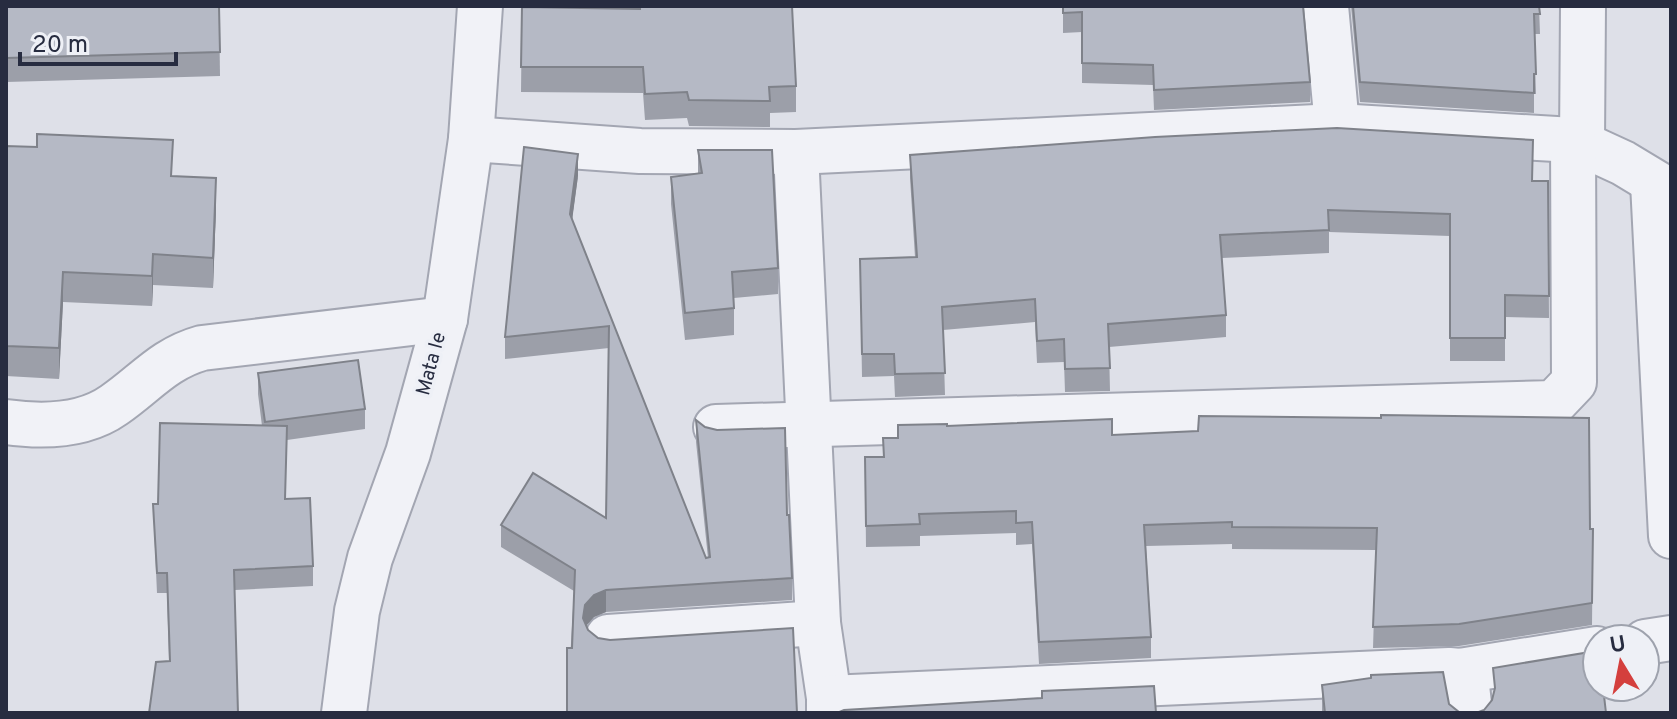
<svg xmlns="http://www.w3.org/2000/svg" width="1677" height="719" font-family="Overpass,sans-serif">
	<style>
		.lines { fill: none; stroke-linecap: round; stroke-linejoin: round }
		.minor-casing { stroke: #a3a6b2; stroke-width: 48 }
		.minor { stroke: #f1f2f7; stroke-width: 44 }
		.wall { fill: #9c9fa9 }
		.shaded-wall { fill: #7f828a }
		.building { fill: #b5b9c5; stroke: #7f828a; stroke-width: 2 }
		.labels { text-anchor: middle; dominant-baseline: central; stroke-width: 7; stroke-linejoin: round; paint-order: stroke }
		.street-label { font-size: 20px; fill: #272c40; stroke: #eef0f6 }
	</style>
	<rect width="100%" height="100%" fill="#dee0e8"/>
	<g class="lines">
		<g class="minor-casing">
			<g id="minor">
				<polyline points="1326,6 1337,126"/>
				<polyline points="471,139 640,151 796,152 1337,126 1573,140 1623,163 1671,192"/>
				<polyline points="1582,142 1583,6"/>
				<polyline points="796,152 818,623 829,698 829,713"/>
				<polyline points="1653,183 1671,536"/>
				<path d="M6,422C42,427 83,427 114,405C146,383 163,359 202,348L445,319"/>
				<polyline points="716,427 1554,403 1574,382 1573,140"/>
				<polyline points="608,637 818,623"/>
				<polyline points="1645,642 1671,638"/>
				<polyline points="1460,671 1597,649"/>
				<polyline points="829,698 1449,670 1460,671 1466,677 1470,713"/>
				<polyline points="344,713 357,611 370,558 408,453 445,319 471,139 480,6"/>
			</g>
		</g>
		<use href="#minor" class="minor"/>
	</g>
	<g class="wall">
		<polygon points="6,6 219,6 220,76 6,82"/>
		<polygon points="639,6 792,6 796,86 796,112 770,113 770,127 689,126 687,118 645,120 643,93 521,92 522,7 639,9"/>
		<polygon points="1063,6 1310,82 1310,102 1154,110 1153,85 1082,83 1082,32 1063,33"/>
		<polygon points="1351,6 1539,6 1540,34 1534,34 1536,94 1534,94 1534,113 1360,102"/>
		<polygon points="6,146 173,176 216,208 213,288 153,285 152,306 63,302 59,379 6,376"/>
		<polygon points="698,150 778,268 778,294 734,298 734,335 685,340 671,204 671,177 698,174"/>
		<polygon points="910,155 1548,181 1549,318 1505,317 1505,361 1450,361 1450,236 1329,232 1329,253 1222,258 1226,315 1226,337 1109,347 1110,391 1065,392 1064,362 1037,363 1035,322 943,330 945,395 895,397 894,376 862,377 860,259 915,257 910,178"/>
		<polygon points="578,176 572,219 706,558 708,558 696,442 696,420 787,515 792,578 792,600 606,612 594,617 586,626 588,630 598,638 797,713 820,713 567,713 574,591 501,547 501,525 606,518 609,348 505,359 505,337"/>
		<polygon points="258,373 365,409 365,429 287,440 285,499 313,566 313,586 235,590 169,661 167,593 157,593 153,504 158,504 262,426 258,394"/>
		<polygon points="898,425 1112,435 1593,529 1592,625 1459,646 1373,648 1376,550 1232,549 1232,544 1146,546 1151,637 1151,658 1039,664 1032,544 1016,545 1016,533 920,536 920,546 866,547 865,457 883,457 883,438 898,438"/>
		<polygon points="1322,685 1449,704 1459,712 1464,713 1322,713"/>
	</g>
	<g class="shaded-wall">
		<polygon points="578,154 578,176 570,236 570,214"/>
		<polygon points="216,178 216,208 213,288 213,258"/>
		<polygon points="153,254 153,285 152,306 152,276"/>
		<polygon points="63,272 63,302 59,379 59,348"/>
		<polygon points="606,590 606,612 594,617 585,627 583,618 585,605 594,595"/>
	</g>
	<g class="building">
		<polygon points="6,6 219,6 220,52 6,58"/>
		<polygon points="640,6 792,6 796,86 769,87 770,101 689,100 687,92 645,94 643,67 521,67 522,7 640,9"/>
		<polygon points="1063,6 1303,6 1310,82 1154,90 1153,65 1082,63 1082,12 1063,13"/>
		<polygon points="1353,6 1539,6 1540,14 1534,14 1536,74 1534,74 1534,93 1360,82"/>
		<polygon points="1337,128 1533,140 1532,181 1548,181 1549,296 1505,295 1505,338 1450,338 1450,214 1328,210 1329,230 1220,235 1226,315 1108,324 1110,368 1065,369 1064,339 1037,341 1035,299 942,307 945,373 895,374 894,354 862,354 860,259 917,257 910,155 1155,137"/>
		<polygon points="37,134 173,140 171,176 216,178 213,258 153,254 152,276 63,272 59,348 6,346 6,146 37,147"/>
		<polygon points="524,147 578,154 570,214 706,558 710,557 696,420 705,427 717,430 785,428 787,515 789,515 792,578 606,590 594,595 585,605 583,618 588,630 598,638 610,640 793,628 797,713 815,712 820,713 567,713 567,648 572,648 575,570 501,525 533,473 606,518 609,326 505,337"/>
		<polygon points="698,150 772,150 778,268 732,272 734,308 685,313 671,177 702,173"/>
		<polygon points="358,360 365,409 265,422 258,373"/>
		<polygon points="1381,415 1589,418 1590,529 1593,529 1592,603 1459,624 1373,627 1377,528 1232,527 1232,522 1144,525 1151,637 1039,642 1032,522 1016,523 1016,511 919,514 920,524 866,526 865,457 884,457 883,438 898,438 898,425 947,424 947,426 1112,419 1112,435 1198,431 1199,416 1381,418"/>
		<polygon points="160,423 287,426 285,499 310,498 313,566 234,570 238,713 149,713 156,662 170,661 167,573 157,573 153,504 158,504"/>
		<polygon points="1590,652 1590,658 1597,658 1597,687 1603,687 1606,713 1476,713 1484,710 1492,700 1495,688 1493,668"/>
		<polygon points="1443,672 1449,704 1459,712 1464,713 1325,713 1322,685 1371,678 1371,675"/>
		<polygon points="1154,686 1156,713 837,713 844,710 1042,698 1042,691"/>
	</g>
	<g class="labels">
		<g class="street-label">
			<text transform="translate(432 364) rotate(-75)">Mata Ie</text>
		</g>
	</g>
	<rect width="1677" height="719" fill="none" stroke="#272c40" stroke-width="16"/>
	<g transform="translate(1621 663) rotate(350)"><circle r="38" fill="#eef0f6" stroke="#9ea2ad" stroke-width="2"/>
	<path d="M0-6L14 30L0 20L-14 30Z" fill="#d43f3d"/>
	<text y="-12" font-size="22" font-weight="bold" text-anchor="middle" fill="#272c40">U</text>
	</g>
	<path d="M20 52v12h156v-12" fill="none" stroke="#272c40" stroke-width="4"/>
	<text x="32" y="52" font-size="24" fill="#272c40" stroke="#eef0f6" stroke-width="6" paint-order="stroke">20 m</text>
</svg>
